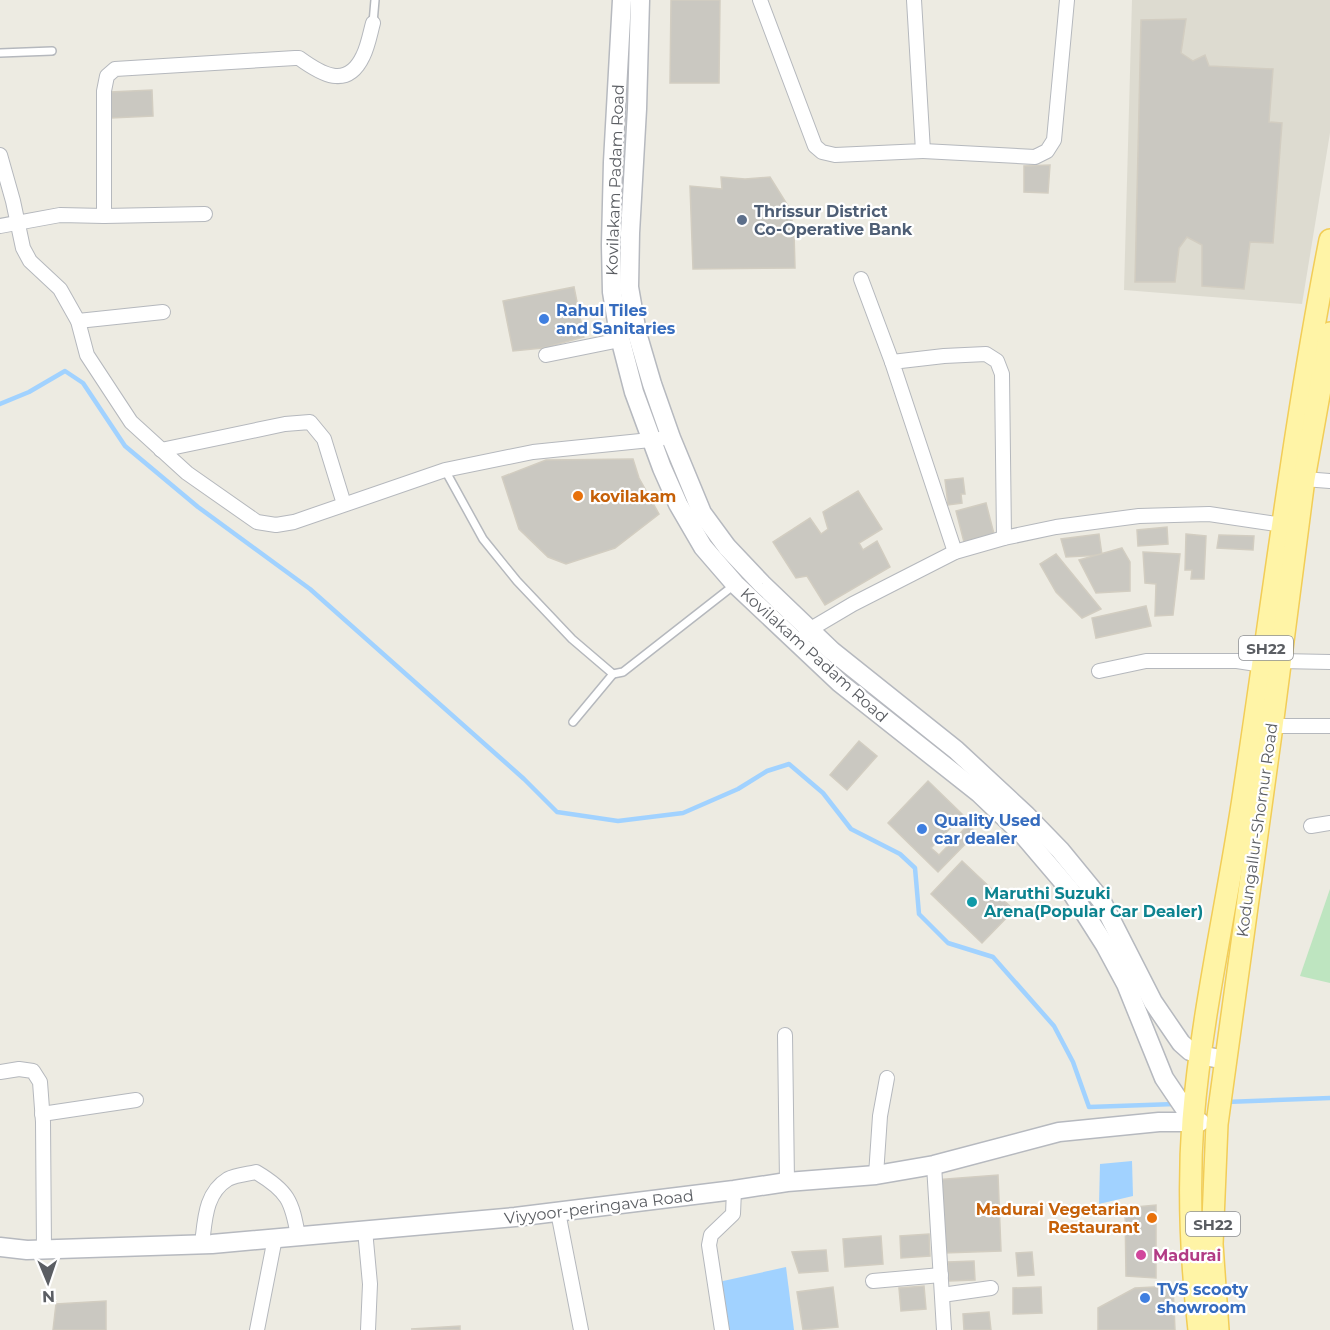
<svg xmlns="http://www.w3.org/2000/svg" width="1330" height="1330" font-family="Montserrat,sans-serif">
	<style>
		.education { fill: #dddbd0 }
		.green { fill: #bee5c0 }
		.water { fill: #a1d2ff }
		.lines { fill: none; stroke-linecap: round; stroke-linejoin: round }
		.stream { stroke: #a1d2ff; stroke-width: 4.5 }
		.building { fill: #cac8c1; stroke: #d2cdc1; stroke-width: 1.5 }
		.lane-casing { stroke: #b5b8bd; stroke-width: 10 }
		.street-casing { stroke: #b5b8bd; stroke-width: 16 }
		.secondary-casing { stroke: #b6b9bf; stroke-width: 21 }
		.primary-casing { stroke: #f2cd57; stroke-width: 24 }
		.lane { stroke: #fff; stroke-width: 7 }
		.street { stroke: #fff; stroke-width: 14 }
		.secondary { stroke: #fff; stroke-width: 18 }
		.primary { stroke: #fff4a6; stroke-width: 21 }
		.service-dot { fill: #5c6f8a; stroke: #fff; stroke-width: 2 }
		.shop-dot { fill: #3f7fe0; stroke: #fff; stroke-width: 2 }
		.food-dot { fill: #e8710a; stroke: #fff; stroke-width: 2 }
		.culture-dot { fill: #0f9aa8; stroke: #fff; stroke-width: 2 }
		.hotel-dot { fill: #d1479c; stroke: #fff; stroke-width: 2 }
		.labels { text-anchor: middle; dominant-baseline: central; stroke-width: 4.5; stroke-linejoin: round; paint-order: stroke }
		.shield { fill: #fff; stroke: #8c8e92; stroke-width: 1.5 }
		.shield-label { font-size: 15px; font-weight: bold; fill: #5b5e63 }
		.street-label { font-size: 16px; fill: #5b5e63; stroke: #fff }
		.service-label { font-size: 16px; font-weight: bold; fill: #4e5e75; stroke: #fff; text-anchor: start }
		.shop-label { font-size: 16px; font-weight: bold; fill: #366cbe; stroke: #fff; text-anchor: start }
		.food-label { font-size: 16px; font-weight: bold; fill: #c56008; stroke: #fff; text-anchor: start }
		.culture-label { font-size: 16px; font-weight: bold; fill: #0d838f; stroke: #fff; text-anchor: start }
		.hotel-label { font-size: 16px; font-weight: bold; fill: #b23c85; stroke: #fff; text-anchor: start }
	</style>
	<rect width="100%" height="100%" fill="#edebe2"/>
	<polygon class="education" points="1132,0 1330,0 1330,133 1302,304 1124,290"/>
	<polygon class="green" points="1330,889 1330,983 1300,976"/>
	<g class="water">
		<polygon points="1132,1161 1133,1196 1099,1204 1100,1164"/>
		<polygon points="786,1267 794,1330 726,1330 714,1283"/>
	</g>
	<g class="lines">
		<g class="stream">
			<polyline points="0,404 29,392 65,371 83,383 125,446 198,507 310,589 524,779 557,812 618,821 683,813 738,789 767,771 789,764 823,793 851,829 900,854 915,868 919,914 948,943 993,957 1054,1026 1073,1062 1089,1107 1175,1104"/>
			<polyline points="1226,1102 1330,1098"/>
		</g>
	</g>
	<g class="building">
		<polygon points="671,0 720,0 719,83 670,83"/>
		<polygon points="1186,19 1181,53 1193,61 1205,55 1209,66 1273,69 1269,122 1282,123 1273,243 1250,242 1244,289 1202,286 1202,245 1187,237 1179,248 1175,282 1135,282 1141,20"/>
		<polygon points="152,90 153,116 111,118 110,92"/>
		<polygon points="1050,165 1048,193 1024,192 1024,166"/>
		<polygon points="721,177 745,179 770,177 790,209 794,232 795,268 693,269 690,186 722,189"/>
		<polygon points="574,287 584,337 543,348 513,351 503,301"/>
		<polygon points="633,459 639,478 659,514 615,548 566,564 548,557 519,529 502,477 546,460"/>
		<polygon points="963,478 965,494 961,494 962,503 948,505 945,480"/>
		<polygon points="858,491 882,529 859,543 863,550 877,541 890,567 825,605 807,576 796,578 773,542 810,518 821,534 828,529 823,512"/>
		<polygon points="986,503 994,534 964,542 956,511"/>
		<polygon points="1167,527 1168,544 1138,546 1137,530"/>
		<polygon points="1099,534 1102,555 1066,557 1061,539"/>
		<polygon points="1186,534 1206,536 1204,579 1191,579 1192,570 1185,570"/>
		<polygon points="1219,535 1254,536 1253,550 1217,548"/>
		<polygon points="1122,548 1130,562 1130,591 1096,593 1079,560"/>
		<polygon points="1143,552 1180,554 1173,615 1155,616 1156,584 1145,583"/>
		<polygon points="1056,554 1101,609 1082,618 1056,592 1040,564"/>
		<polygon points="1146,606 1151,626 1096,638 1092,618"/>
		<polygon points="859,741 877,756 847,790 830,775"/>
		<polygon points="928,781 963,815 931,848 939,855 968,825 976,833 938,872 888,823"/>
		<polygon points="962,861 1014,910 982,943 931,894"/>
		<polygon points="998,1175 1001,1251 944,1253 934,1180"/>
		<polygon points="1156,1205 1156,1278 1126,1276 1125,1208"/>
		<polygon points="929,1234 930,1256 901,1258 900,1236"/>
		<polygon points="881,1236 883,1264 845,1267 843,1239"/>
		<polygon points="826,1250 828,1271 799,1273 792,1252"/>
		<polygon points="1032,1252 1034,1275 1018,1276 1016,1253"/>
		<polygon points="974,1261 975,1280 949,1281 948,1262"/>
		<polygon points="924,1286 926,1309 901,1311 899,1288"/>
		<polygon points="1173,1286 1175,1330 1098,1330 1098,1308 1135,1288"/>
		<polygon points="833,1287 838,1327 803,1330 797,1292"/>
		<polygon points="1041,1287 1042,1313 1013,1314 1013,1288"/>
		<polygon points="106,1301 106,1330 53,1330 56,1304"/>
		<polygon points="989,1312 991,1330 964,1330 963,1314"/>
		<polygon points="460,1326 460,1330 411,1329"/>
	</g>
	<g class="lines">
		<g class="lane-casing">
			<g id="lane">
				<polyline points="373,23 375,0"/>
				<polyline points="0,53 52,51"/>
				<polyline points="445,470 483,539 517,581 572,639 613,674 623,672 733,586"/>
				<polyline points="573,722 613,674"/>
			</g>
		</g>
		<g class="street-casing">
			<g id="street">
				<polyline points="760,0 815,146 822,152 835,155 923,151 914,0"/>
				<polyline points="923,151 1035,157 1047,151 1054,140 1067,0"/>
				<polyline points="0,155 13,201 23,248 30,261 60,289 78,321 87,355 131,422 187,473 257,522 276,525 294,522 445,470 533,452 660,439"/>
				<polyline points="104,216 205,214"/>
				<path d="M0,226L60,215L104,216V91L107,76L115,69L295,58H299C321,74 347,90 363,56C368,46 370,34 373,23"/>
				<polyline points="861,279 892,362"/>
				<polyline points="78,321 163,312"/>
				<polyline points="546,355 620,340"/>
				<polyline points="161,450 285,424 310,422 324,439 344,504"/>
				<polyline points="1304,479 1330,481"/>
				<polyline points="955,552 892,362 944,356 986,354 997,361 1002,374 1004,538"/>
				<polyline points="805,635 809,630 853,604 955,552 1004,538 1056,527 1139,516 1209,514 1290,526"/>
				<polyline points="1280,661 1330,662"/>
				<polyline points="1099,671 1146,661 1237,661 1263,665"/>
				<polyline points="1272,726 1330,726"/>
				<polyline points="1311,826 1330,823"/>
				<polyline points="785,1035 787,1182"/>
				<polyline points="0,1072 19,1069 33,1071 40,1082 43,1122 44,1250"/>
				<polyline points="42,1114 136,1100"/>
				<polyline points="934,1165 944,1330"/>
				<polyline points="876,1175 880,1116 887,1078"/>
				<polyline points="558,1212 581,1330"/>
				<polyline points="365,1230 370,1284 368,1330"/>
				<path d="M202,1244C205,1220 205,1193 228,1179C235,1175 247,1174 256,1172C288,1191 292,1201 298,1236"/>
				<polyline points="873,1281 941,1275"/>
				<polyline points="942,1295 991,1288"/>
				<polyline points="257,1330 275,1238"/>
				<polyline points="722,1330 709,1245 711,1235 733,1214 734,1190"/>
			</g>
		</g>
		<g class="secondary-casing">
			<g id="secondary">
				<polyline points="622,0 613,162 611,245 612,292 619,334 634,392 662,468 678,504 703,547 735,584 840,683 979,793 1024,836 1070,890 1105,945 1126,984 1164,1078 1193,1121"/>
				<polyline points="640,0 637,109 630,233 629,287 637,333 652,384 671,438 702,513 727,547 762,584 832,651 956,750 1026,815 1060,850 1101,900 1153,1002 1181,1043 1190,1051 1200,1055 1225,1060"/>
				<polyline points="0,1247 27,1250 212,1244 515,1217 734,1190 787,1182 876,1175 934,1165 1059,1132 1159,1122 1200,1122"/>
			</g>
		</g>
		<g class="primary-casing">
			<g id="primary">
				<path d="M1199,1330C1191,1260 1188,1190 1193,1120C1202,1010 1228,901 1244,792C1272,608 1294,423 1330,240"/>
				<polyline points="1218,1330 1212,1244 1217,1124 1272,726 1304,479 1330,333"/>
			</g>
		</g>
		<use href="#lane" class="lane"/>
		<use href="#street" class="street"/>
		<use href="#secondary" class="secondary"/>
		<use href="#primary" class="primary"/>
	</g>
	<circle class="service-dot" cx="742" cy="220" r="6"/>
	<g class="shop-dot">
		<circle cx="544" cy="319" r="6"/>
		<circle cx="922" cy="829" r="6"/>
		<circle cx="1145" cy="1298" r="6"/>
	</g>
	<g class="food-dot">
		<circle cx="578" cy="496" r="6"/>
		<circle cx="1152" cy="1218" r="6"/>
	</g>
	<circle class="culture-dot" cx="972" cy="902" r="6"/>
	<circle class="hotel-dot" cx="1141" cy="1255" r="6"/>
	<g class="labels">
		<g class="shield">
			<rect x="1239" y="636" width="54" height="24" rx="4.5"/>
			<rect x="1186" y="1212" width="54" height="24" rx="4.5"/>
		</g>
		<g class="shield-label">
			<text x="1266" y="648">SH22</text>
			<text x="1213" y="1224">SH22</text>
		</g>
		<g class="street-label">
			<text transform="translate(615 180) rotate(-88)">Kovilakam Padam Road</text>
			<text transform="translate(814 655) rotate(42)">Kovilakam Padam Road</text>
			<text transform="translate(1257 830) rotate(-82)">Kodungallur-Shornur Road</text>
			<text transform="translate(599 1207) rotate(-7)">Viyyoor-peringava Road</text>
		</g>
		<g class="service-label">
			<text x="754" y="211">Thrissur District<tspan x="754" dy="18">Co-Operative Bank</tspan></text>
		</g>
		<g class="shop-label">
			<text x="556" y="310">Rahul Tiles<tspan x="556" dy="18">and Sanitaries</tspan></text>
			<text x="934" y="820">Quality Used<tspan x="934" dy="18">car dealer</tspan></text>
			<text x="1157" y="1289">TVS scooty<tspan x="1157" dy="18">showroom</tspan></text>
		</g>
		<g class="food-label">
			<text x="590" y="496">kovilakam</text>
			<text x="1140" y="1209" text-anchor="end">Madurai Vegetarian<tspan x="1140" dy="18">Restaurant</tspan></text>
		</g>
		<g class="culture-label">
			<text x="984" y="893">Maruthi Suzuki<tspan x="984" dy="18">Arena(Popular Car Dealer)</tspan></text>
		</g>
		<g class="hotel-label">
			<text x="1153" y="1255">Madurai</text>
		</g>
	</g>
	<g transform="translate(48 1282) rotate(178)" stroke="#ffffff" stroke-width="4.5" paint-order="stroke">
	<path d="M0-4.5L10 22L0 15L-10 22Z" fill="#5b5e63"/>
	<text y="-9" font-size="16" font-weight="bold" text-anchor="middle" fill="#5b5e63">N</text>
	</g>
</svg>
